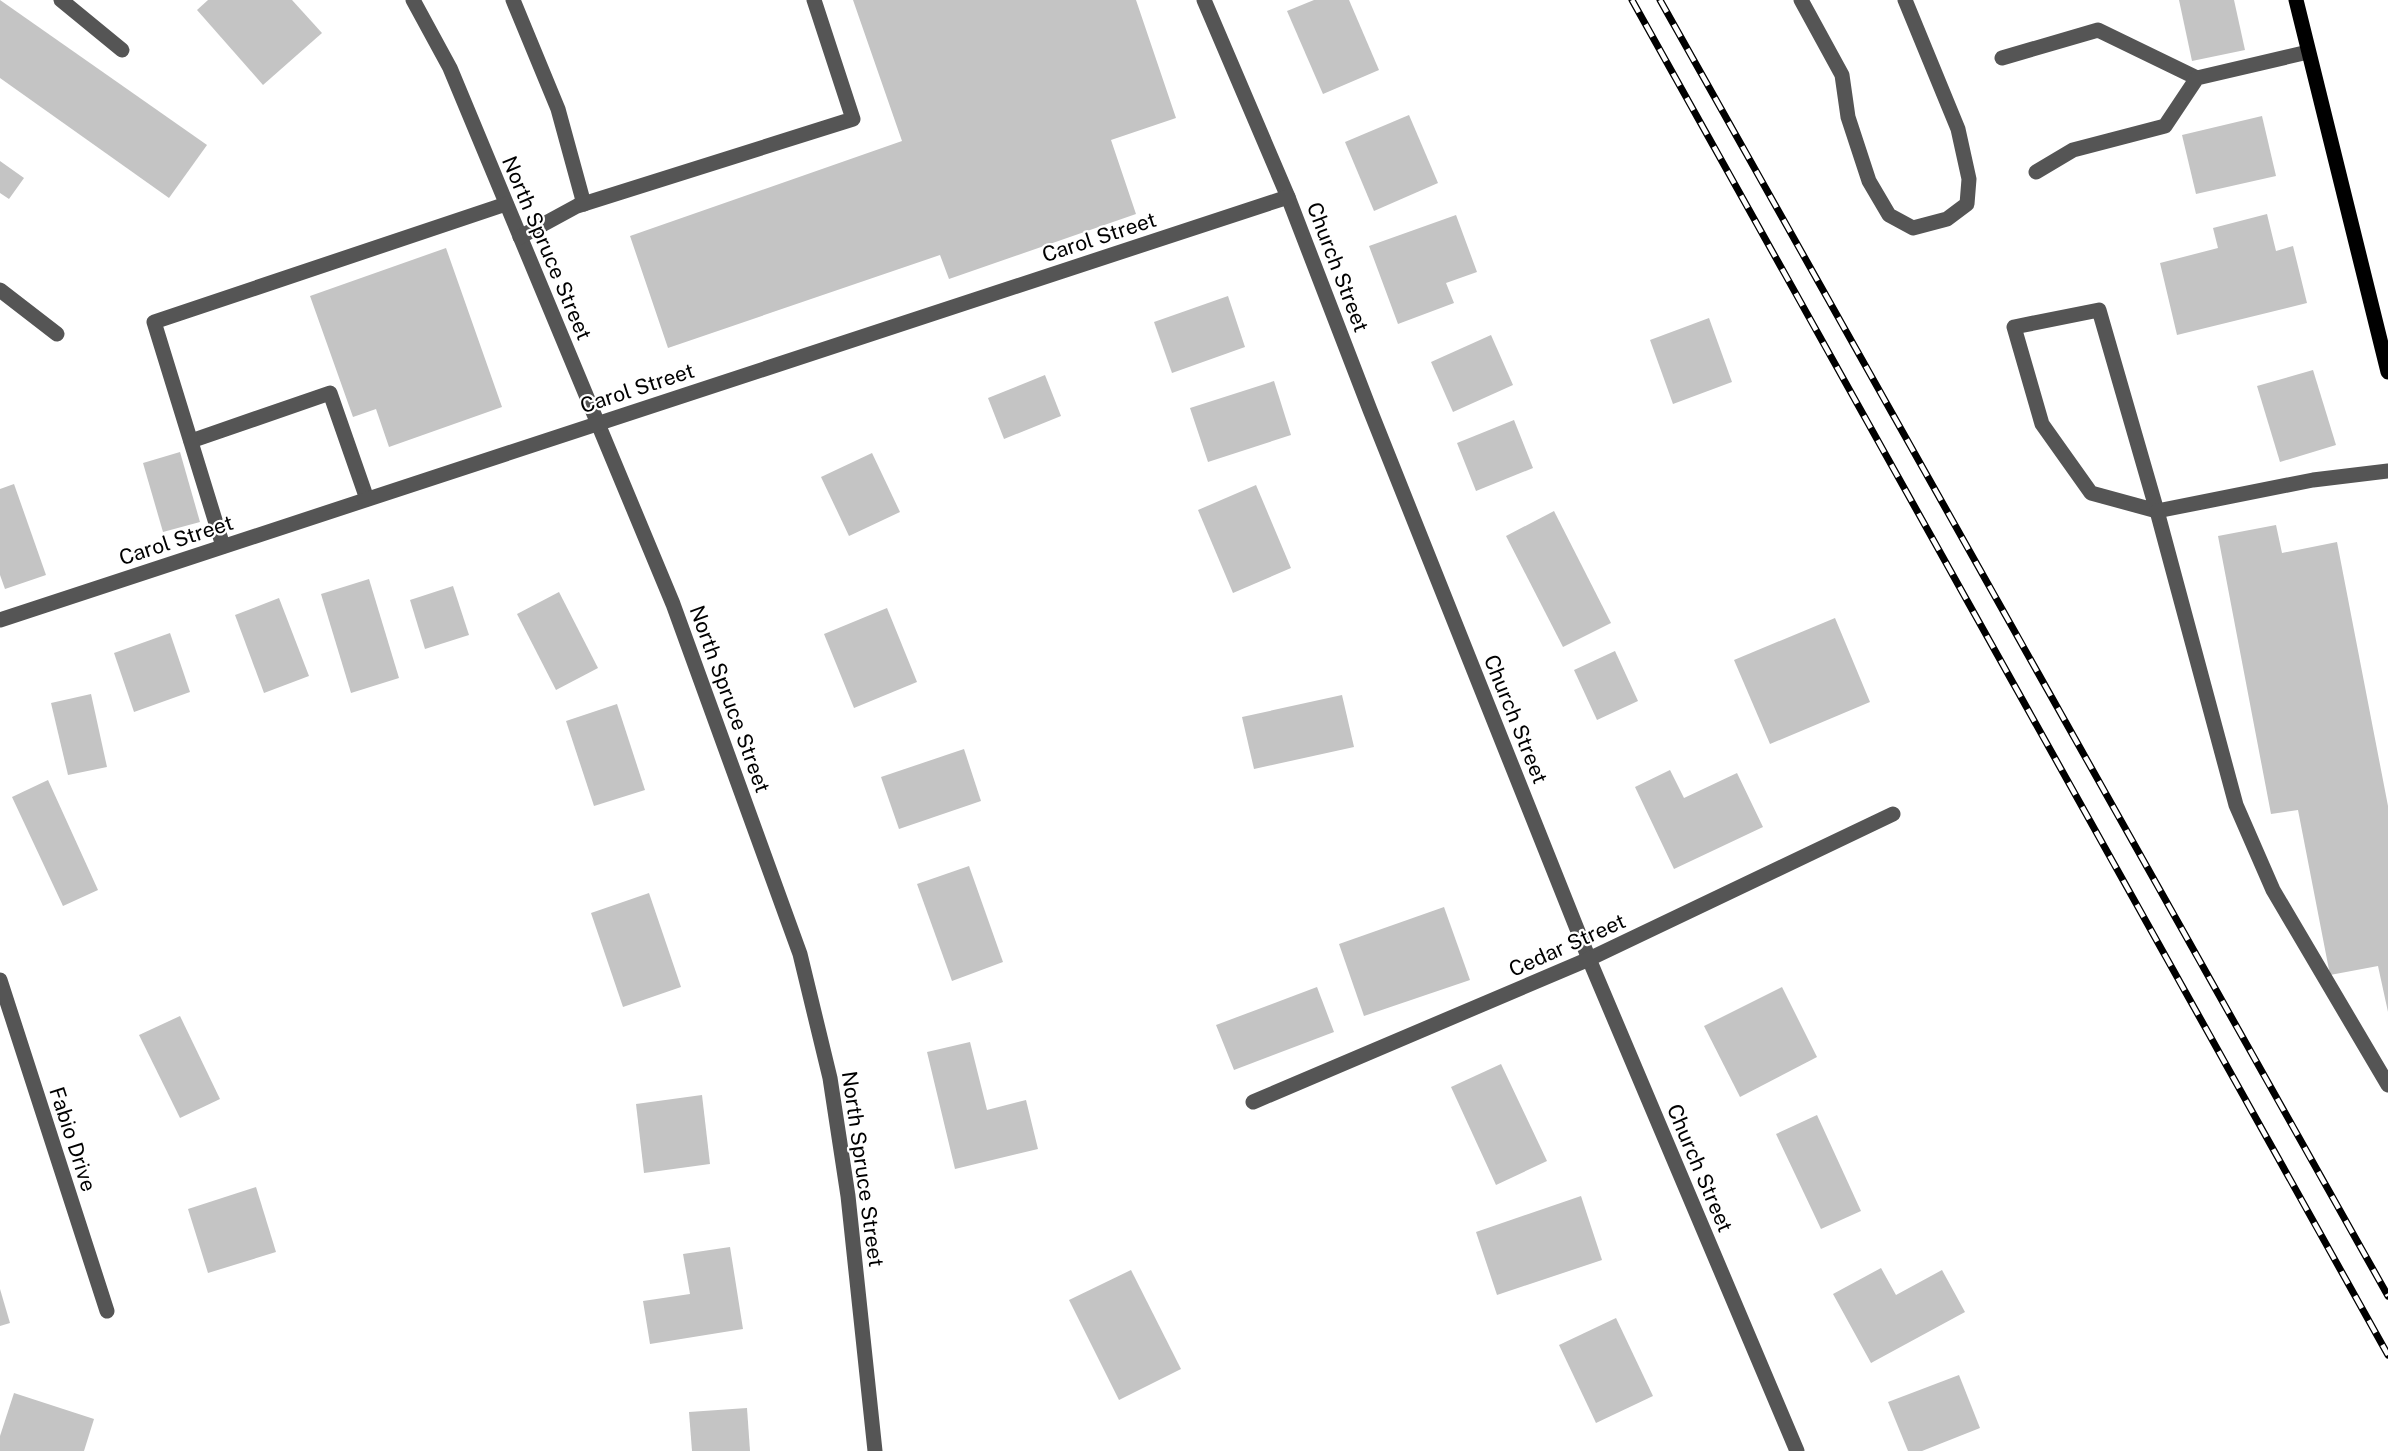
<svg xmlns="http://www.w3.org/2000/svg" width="2388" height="1451" font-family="'Public Sans',sans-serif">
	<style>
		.building { fill: #c4c4c4 }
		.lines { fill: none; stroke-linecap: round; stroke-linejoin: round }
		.minor { stroke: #555; stroke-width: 15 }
		.major { stroke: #000; stroke-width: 15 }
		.rail-casing { stroke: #000; stroke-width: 7 }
		.rail { stroke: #fff; stroke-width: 4.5; stroke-dasharray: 14; stroke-linecap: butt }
		.labels { text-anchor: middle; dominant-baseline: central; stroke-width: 4.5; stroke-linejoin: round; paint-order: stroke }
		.street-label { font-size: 21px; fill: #000; stroke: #fff }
	</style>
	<rect width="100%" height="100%" fill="#fff"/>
	<g class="building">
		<polygon points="0,0 207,145 169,198 0,78"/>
		<polygon points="208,0 292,0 322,33 263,85 197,10"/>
		<polygon points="853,0 1136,0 1176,118 1111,140 1136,214 949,279 940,255 668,348 630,236 902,141"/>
		<polygon points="1314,0 1349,0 1379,70 1323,94 1287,11"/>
		<polygon points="2179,0 2234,0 2245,50 2192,61"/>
		<polygon points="1409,115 1438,183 1374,211 1345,142"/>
		<polygon points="2262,116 2276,176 2196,194 2182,135"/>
		<polygon points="0,161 24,178 9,199 0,193"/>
		<polygon points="2267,214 2276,251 2293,246 2307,303 2177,335 2160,263 2218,248 2213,228"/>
		<polygon points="1456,215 1477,272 1446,283 1454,303 1398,324 1369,246"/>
		<polygon points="446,248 502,407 389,447 376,409 353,417 310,296"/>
		<polygon points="1228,296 1245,347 1172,373 1154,322"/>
		<polygon points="1709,318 1732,382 1673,404 1650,340"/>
		<polygon points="1491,335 1513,385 1453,412 1431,362"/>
		<polygon points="2313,370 2336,445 2280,462 2257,386"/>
		<polygon points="1045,375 1061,416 1004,439 988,398"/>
		<polygon points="1274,381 1291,435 1208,462 1190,408"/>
		<polygon points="1514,420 1533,468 1476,491 1457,443"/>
		<polygon points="180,452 200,522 163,532 143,463"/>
		<polygon points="872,453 900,512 849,536 821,477"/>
		<polygon points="14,484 46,575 5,589 0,575 0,489"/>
		<polygon points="1256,485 1291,568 1233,593 1198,510"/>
		<polygon points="1554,511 1611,623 1563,647 1506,536"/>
		<polygon points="2276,525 2282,553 2337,542 2388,806 2388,1012 2378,966 2330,975 2298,810 2271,814 2218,536"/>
		<polygon points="369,579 399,678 351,693 321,594"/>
		<polygon points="453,586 469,635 425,649 410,600"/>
		<polygon points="559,592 598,668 556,690 517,614"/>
		<polygon points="279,598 309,676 264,693 235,615"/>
		<polygon points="887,608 917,682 854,708 824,634"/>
		<polygon points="1835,618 1870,702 1770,744 1734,660"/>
		<polygon points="170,633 190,692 134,712 114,653"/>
		<polygon points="1615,651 1638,701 1597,720 1574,670"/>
		<polygon points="91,694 107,767 68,775 51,703"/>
		<polygon points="1342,695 1354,747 1254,769 1242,717"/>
		<polygon points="617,704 645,790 594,806 566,721"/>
		<polygon points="964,749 981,801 899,829 881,777"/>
		<polygon points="1670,770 1684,798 1737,773 1763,827 1674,869 1635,787"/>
		<polygon points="48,780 98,890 63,906 12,797"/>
		<polygon points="969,866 1003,962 952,981 917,884"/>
		<polygon points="649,893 681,987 623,1007 591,913"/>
		<polygon points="1444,907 1470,980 1364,1016 1339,944"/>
		<polygon points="1317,987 1334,1032 1234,1070 1216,1025"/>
		<polygon points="1782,987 1817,1057 1740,1097 1704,1026"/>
		<polygon points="180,1016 220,1099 180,1118 139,1035"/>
		<polygon points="970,1042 987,1110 1026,1100 1038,1149 955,1169 927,1052"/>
		<polygon points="1501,1064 1547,1161 1496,1185 1451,1087"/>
		<polygon points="702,1095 710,1164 644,1173 636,1104"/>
		<polygon points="1817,1115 1861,1211 1821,1229 1776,1134"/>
		<polygon points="256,1187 276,1252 208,1273 188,1209"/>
		<polygon points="1581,1196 1602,1260 1497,1295 1476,1232"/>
		<polygon points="730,1247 743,1329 650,1344 643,1301 690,1294 683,1254"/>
		<polygon points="1881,1268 1896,1295 1942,1270 1965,1312 1871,1363 1833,1294"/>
		<polygon points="1131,1270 1181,1369 1119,1400 1069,1300"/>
		<polygon points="0,1289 10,1323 0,1326"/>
		<polygon points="1616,1318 1653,1396 1596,1423 1559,1345"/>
		<polygon points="1959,1375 1980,1428 1922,1451 1908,1451 1888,1402"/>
		<polygon points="14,1393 94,1419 84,1451 0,1451 0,1436"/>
		<polygon points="747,1408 750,1451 692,1451 689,1412"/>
	</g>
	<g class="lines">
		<g class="minor">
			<polyline points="61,0 122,50"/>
			<polyline points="413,0 450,68 673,604 800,954 830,1078 848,1196 875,1451"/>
			<polyline points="513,0 558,109 584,204"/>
			<polyline points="1204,0 1288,197 1370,410 1589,959 1797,1451"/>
			<polyline points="1801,0 1842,75 1848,117 1869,181 1889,215 1913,228 1947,219 1967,204 1969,179 1958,129 1905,0"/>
			<polyline points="2002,58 2098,30 2197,78"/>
			<polyline points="2036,172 2073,150 2165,126 2197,78 2308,52"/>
			<polyline points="520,237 577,206 853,119 814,0"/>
			<polyline points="0,290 57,334"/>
			<polygon points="2099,310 2157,511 2091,493 2042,424 2014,327"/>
			<polyline points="191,441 330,393 367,499"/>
			<polyline points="2388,471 2313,480 2157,511 2236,805 2273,890 2388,1085"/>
			<polyline points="223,546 154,322 506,204"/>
			<polyline points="0,620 1288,197"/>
			<polyline points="0,980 107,1311"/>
			<polyline points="1253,1102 1589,959 1893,814"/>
		</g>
		<polyline class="major" points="2296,0 2388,372"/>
		<g class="rail-casing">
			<g id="rail">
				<polyline points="1632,0 2388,1355"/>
				<polyline points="1660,0 2388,1296"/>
			</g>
		</g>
		<use href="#rail" class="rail"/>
	</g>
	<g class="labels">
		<g class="street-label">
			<text transform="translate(1099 237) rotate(-18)">Carol Street</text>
			<text transform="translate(547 248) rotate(67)">North Spruce Street</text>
			<text transform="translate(1338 267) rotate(69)">Church Street</text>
			<text transform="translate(637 388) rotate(-18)">Carol Street</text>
			<text transform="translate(176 540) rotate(-18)">Carol Street</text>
			<text transform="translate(730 699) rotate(70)">North Spruce Street</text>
			<text transform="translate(1516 719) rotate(68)">Church Street</text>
			<text transform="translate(1567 945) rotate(-24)">Cedar Street</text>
			<text transform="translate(73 1139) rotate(72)">Fabio Drive</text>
			<text transform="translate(1700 1168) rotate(67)">Church Street</text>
			<text transform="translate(863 1169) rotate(82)">North Spruce Street</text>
		</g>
	</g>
</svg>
